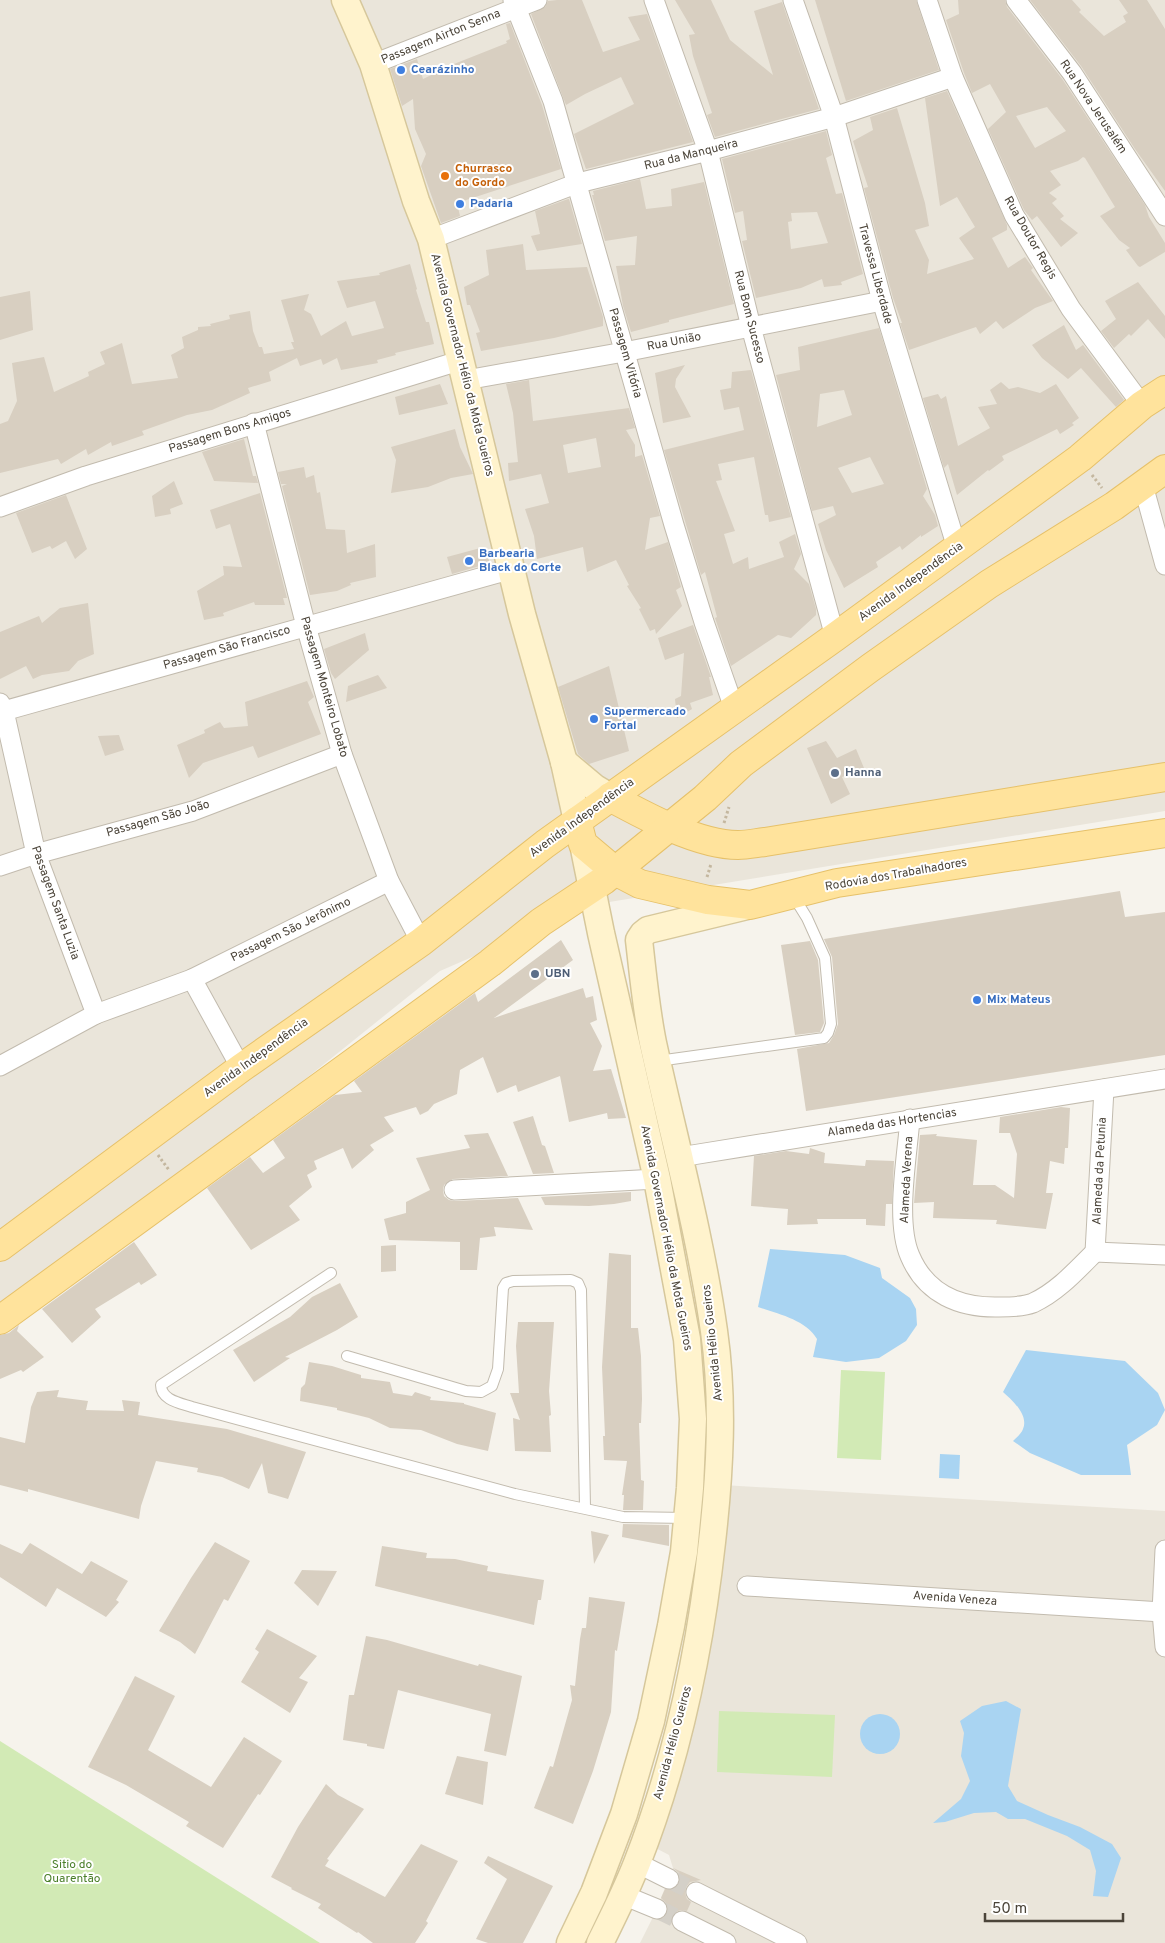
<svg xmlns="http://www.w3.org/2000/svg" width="1165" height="1943" font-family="Overpass,sans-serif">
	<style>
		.residential { fill: #eae5da }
		.green { fill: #d2eab5 }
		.water { fill: #a9d4f2 }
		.building { fill: #d8cfc1; fill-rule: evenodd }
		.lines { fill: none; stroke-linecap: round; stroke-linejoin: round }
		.street-tunnel { stroke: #d4d0c8; stroke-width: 19; stroke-dasharray: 19 9; stroke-linecap: butt }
		.lane-casing { stroke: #c2bbae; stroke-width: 12 }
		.street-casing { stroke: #c2bbae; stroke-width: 21 }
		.secondary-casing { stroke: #d6c79b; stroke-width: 29 }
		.primary-casing { stroke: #e6c16a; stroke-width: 30 }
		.path { stroke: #c4b79f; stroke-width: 3; stroke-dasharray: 2.5 2.5; stroke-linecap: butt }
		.lane { stroke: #fff; stroke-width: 10 }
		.street { stroke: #fff; stroke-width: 19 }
		.secondary { stroke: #fff3cd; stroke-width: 26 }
		.primary { stroke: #ffe39c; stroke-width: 28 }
		.shop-dot { fill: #3f7fe0; stroke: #fff; stroke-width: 2 }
		.food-dot { fill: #e8710a; stroke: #fff; stroke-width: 2 }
		.service-dot { fill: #5c6f8a; stroke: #fff; stroke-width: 2 }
		.labels { text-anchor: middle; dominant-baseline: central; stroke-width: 4; stroke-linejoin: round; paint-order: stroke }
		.street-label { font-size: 12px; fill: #4b4439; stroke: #fff }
		.shop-label { font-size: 12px; font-weight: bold; fill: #366cbe; stroke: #fff; text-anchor: start }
		.food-label { font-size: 12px; font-weight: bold; fill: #c56008; stroke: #fff; text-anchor: start }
		.service-label { font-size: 12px; font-weight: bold; fill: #4e5e75; stroke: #fff; text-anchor: start }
		.park-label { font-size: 12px; fill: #4a7f2a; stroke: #fff }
	</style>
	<rect width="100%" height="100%" fill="#f6f3ec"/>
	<g class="residential">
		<polygon points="0,0 1165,0 1165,811 591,905 440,971 0,1324"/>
		<polygon points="723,1485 1165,1511 1165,1943 640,1943 654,1915 673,1868 669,1855 646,1843"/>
	</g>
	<g class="green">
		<polygon points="841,1370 885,1372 881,1460 837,1458"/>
		<polygon points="719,1711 835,1715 832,1777 717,1772"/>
		<polygon points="0,1741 320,1943 0,1943"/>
	</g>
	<g class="water">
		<path d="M770,1249L845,1255L880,1268L882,1278L910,1298L916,1309L917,1325L906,1341L879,1358L846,1362L813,1357L817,1339C806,1320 778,1314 758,1307Z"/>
		<path d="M1026,1350L1125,1361L1158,1393L1165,1410L1157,1425L1127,1445L1131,1475H1081L1030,1453L1013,1441C1016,1438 1022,1433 1023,1429C1029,1415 1012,1400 1003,1392Z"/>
		<polygon points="940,1454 960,1455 959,1479 939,1478"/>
		<polygon points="1006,1701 1021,1709 1008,1786 1017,1801 1048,1815 1080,1827 1112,1844 1121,1858 1108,1897 1093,1896 1096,1871 1090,1850 1067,1836 1025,1819 1008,1819 996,1812 974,1813 945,1822 933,1823 961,1799 970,1781 961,1756 964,1733 960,1721 982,1706"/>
		<circle cx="880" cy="1734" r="20"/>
	</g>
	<g class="building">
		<polygon points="557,0 582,0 603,52 640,40 628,17 647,14 693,142 586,169 574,134 634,104 621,77 585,94 566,105 531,14 545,7 548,1"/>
		<polygon points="675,0 711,0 730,40 773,75 754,11 782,2 819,109 715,137 707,115 712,113 693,56 689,35 695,34"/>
		<polygon points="815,0 916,0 939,70 846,101"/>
		<path d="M958,0H1005L1007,7L1063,80L1145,205L1149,217L1165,243V252L1140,267L1138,266L1126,250L1130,248L1119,240L1100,216L1115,207L1085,158L1083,157L1078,161L1050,171L1061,185L1049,193L1057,199L1052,203L1064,216L1060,219L1078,233L1061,247L1037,216L1032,220L1024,210L988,129L1006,112L990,84L972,93L964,73L946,20L959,14ZM1047,107L1066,131L1035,148L1016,116Z"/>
		<polygon points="1030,0 1072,0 1081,10 1079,12 1104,36 1126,22 1123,16 1128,13 1119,0 1147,0 1165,29 1165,191 1135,149 1081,66"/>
		<polygon points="510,23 542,105 561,169 457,203 460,216 441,223 421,166 426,154 415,129 413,99 402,106 390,69 417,59 423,79 454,64 507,43 506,41 510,39 506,24"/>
		<polygon points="947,91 1007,225 1007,230 992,238 1008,268 1025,257 1033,268 1031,270 1053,301 1035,308 1003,329 996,321 980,334 976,327 909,350 900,323 902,323 893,298 864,188 868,187 853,141 873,130 870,117 897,108 925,203 929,226 915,230 929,260 927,274 974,259 959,238 975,227 957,197 940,206 925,98"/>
		<path d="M826,131L832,155L826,158L836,194L842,193L863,274L841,282L842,285L824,287L822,279L801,288L756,298L742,241L747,240L743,211L735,213L722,159ZM817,212L828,243L791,249L788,222L792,221L791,213Z"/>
		<polygon points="640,179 646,209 672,206 671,189 704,182 734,304 669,320 669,322 631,332 623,306 616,266 635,265 637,236 605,241 592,195 594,195 593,191"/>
		<polygon points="568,199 569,199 582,244 537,251 531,236 540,234 535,211"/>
		<polygon points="523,244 526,270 587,267 603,317 603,326 554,338 481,351 476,333 480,332 470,305 467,305 464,287 489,275 486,250"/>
		<polygon points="410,264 417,289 416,290 426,322 429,322 434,344 395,353 396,355 377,360 378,363 341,370 337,358 323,365 321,359 300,366 297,358 269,372 271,381 248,388 250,393 212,410 187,415 142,431 144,435 112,446 111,442 88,455 86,449 61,464 58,459 0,473 0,424 8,421 17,401 12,363 44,357 54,392 89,376 88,372 105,364 100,352 122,343 132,384 178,378 171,355 184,348 182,337 198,330 198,327 211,326 210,324 230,319 229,315 250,311 253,331 259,347 262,347 264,354 294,349 291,342 294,342 281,300 309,294 304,310 311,314 321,336 346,321 352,336 384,328 375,301 347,308 337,281 380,275 379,273"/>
		<polygon points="1138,282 1165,316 1165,339 1148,319 1131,336 1129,334 1114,348 1101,331 1116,319 1105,301"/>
		<polygon points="30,291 33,330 0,340 0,297"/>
		<polygon points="1064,325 1076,350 1083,345 1124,400 1116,407 1081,368 1068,379 1042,358 1032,345"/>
		<path d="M879,328L927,489L923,496L935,515L938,526L921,537V535L902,550L900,546L876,562L878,567L844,588L826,550L818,524L836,515L833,506L812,511L776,375L800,370L798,347ZM844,390L852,415L817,427L820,394ZM870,457L884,484L852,493L838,468Z"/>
		<polygon points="685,365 676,379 675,387 691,417 663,423 655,373"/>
		<polygon points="751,370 791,517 769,522 768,515 765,515 754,457 718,464 722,480 716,481 735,531 724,534 733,564 748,557 749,569 784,557 779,542 795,534 801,554 794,569 809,584 816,609 816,615 791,638 778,635 731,666 715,618 717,617 705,572 701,575 664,450 744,430 739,407 724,410 720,390 731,388 732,372"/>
		<path d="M529,380L533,421L629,408L635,428L626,430L635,445V457L642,455L660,516L650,518L645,550L668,542L681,587L676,590L682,606L656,634L655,629L650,631L639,609L641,608L627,586L629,585L616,560L587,572L583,547L537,559L534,536L525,509L549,503L541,474L509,481L508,463L518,462L513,413L506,384ZM596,438L601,467L568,473L563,445Z"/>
		<polygon points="1001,382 1009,389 1018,387 1040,393 1056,384 1079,418 1072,423 1074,425 1060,434 1057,429 1002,456 1004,460 989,471 988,470 957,495 948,464 944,468 923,398 938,394 941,399 946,396 958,446 990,428 978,407 997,404 990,390"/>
		<polygon points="440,384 448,404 399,415 395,397"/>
		<polygon points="455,429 460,447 473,474 451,478 428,487 391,493 396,460 391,447"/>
		<polygon points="244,439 253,476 256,476 258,483 214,481 202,452"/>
		<polygon points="304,467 306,478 314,475 317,493 320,492 326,529 345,530 347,553 375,544 376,577 350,583 351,585 337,591 310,595 282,486 287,484 281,484 278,472"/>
		<polygon points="174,481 183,504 170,509 171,514 155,517 152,496"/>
		<polygon points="260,493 287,598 283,598 285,605 255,605 254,602 223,613 224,616 204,620 197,591 224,575 223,566 242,567 230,524 216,529 210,510"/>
		<polygon points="66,495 87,549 75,559 66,541 52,549 50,546 32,553 16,513"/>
		<polygon points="484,547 490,563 452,574 447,557"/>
		<polygon points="88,603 94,654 78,661 69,671 42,675 33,679 26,666 0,679 0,632 39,616 42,623 60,608"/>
		<polygon points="693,625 711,677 709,677 713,695 690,703 692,709 677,718 675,699 681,696 684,653 665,660 658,638"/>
		<polygon points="365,633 369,650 335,679 331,673 324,649"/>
		<polygon points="609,666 629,751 589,764 578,754 558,687"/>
		<polygon points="378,675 387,688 346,702 348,686"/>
		<polygon points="307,681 314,697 308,702 321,734 258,758 253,746 203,763 189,778 177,745 205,733 204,730 220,722 224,728 248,726 245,702"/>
		<polygon points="119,735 124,750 105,756 98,736"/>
		<polygon points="826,741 837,758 856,749 864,768 842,777 850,794 831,804 807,748"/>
		<polygon points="1120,891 1125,917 1165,912 1165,1055 806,1111 797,1049 829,1043 834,1035 838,1024 832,957 824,939"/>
		<polygon points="561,940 573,960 494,1018 583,988 586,998 593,996 597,1020 590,1023 602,1046 593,1071 611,1069 626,1118 608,1119 607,1113 569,1122 560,1076 518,1092 516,1085 497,1093 483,1057 460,1070 457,1094 434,1104 428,1111 420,1115 416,1107 384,1117 394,1131 370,1145 374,1150 352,1169 343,1148 314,1161 317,1169 307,1175 312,1187 289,1206 300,1220 251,1250 207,1188 250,1157 263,1173 285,1158 273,1140 335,1095 362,1092 354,1081 475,993 478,1002"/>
		<polygon points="810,941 818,960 824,1023 820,1032 795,1035 781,945"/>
		<polygon points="1061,1107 1070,1108 1068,1148 1065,1148 1064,1164 1050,1161 1046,1193 1053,1193 1046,1229 996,1224 997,1220 933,1218 934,1202 914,1203 920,1135 937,1134 936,1136 977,1140 973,1185 995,1185 1014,1198 1017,1154 1010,1133 999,1133 1000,1117"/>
		<polygon points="533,1116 542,1145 545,1146 554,1173 533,1174 513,1122"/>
		<polygon points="488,1133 508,1176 453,1179 444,1185 443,1190 444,1196 449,1200 455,1201 518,1198 533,1230 494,1227 496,1236 480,1238 477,1270 460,1270 460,1242 389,1240 384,1219 406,1213 406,1202 430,1190 416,1158 470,1148 464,1135"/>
		<polygon points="810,1148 825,1153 824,1163 865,1166 866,1160 894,1161 892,1204 886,1204 885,1226 866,1225 866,1219 817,1219 818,1224 787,1225 788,1209 751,1206 754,1156 786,1151 809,1154"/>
		<polygon points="631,1192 631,1201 614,1204 589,1206 545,1205 541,1197"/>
		<polygon points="134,1242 157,1275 141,1285 139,1282 95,1309 101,1317 72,1343 42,1309"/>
		<polygon points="396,1245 396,1271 381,1272 381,1246"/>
		<polygon points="609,1253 631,1255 631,1328 638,1328 641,1356 642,1399 641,1423 639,1423 641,1480 644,1481 643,1510 623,1510 624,1495 622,1495 627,1461 604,1460 603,1436 605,1436 602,1367"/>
		<polygon points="340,1283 358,1317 337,1330 285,1357 290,1358 254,1382 233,1350 290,1317 312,1297"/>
		<polygon points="518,1322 554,1322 549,1391 551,1415 549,1416 551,1452 515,1451 513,1418 520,1420 510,1393 519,1393 516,1346"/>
		<polygon points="19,1325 17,1331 44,1357 23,1372 21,1370 0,1379 0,1335 9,1333"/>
		<polygon points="309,1362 332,1366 361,1375 361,1378 390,1382 393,1393 412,1396 415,1392 431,1397 430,1400 464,1403 464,1404 496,1413 488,1451 457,1444 421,1430 390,1428 369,1418 337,1410 337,1408 300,1401 301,1388 305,1384"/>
		<polygon points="59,1390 57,1397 88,1401 86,1410 124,1411 122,1400 140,1402 138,1415 227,1429 306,1452 288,1499 268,1493 262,1463 249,1489 222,1477 197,1472 198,1468 156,1461 141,1506 139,1519 28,1489 28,1492 0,1485 0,1437 25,1443 31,1407 37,1392"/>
		<polygon points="623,1524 669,1525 669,1546 622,1537"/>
		<polygon points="591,1531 609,1535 594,1564"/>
		<polygon points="215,1542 250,1561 228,1601 224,1599 195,1654 180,1642 159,1631 191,1578"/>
		<polygon points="30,1543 82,1574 91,1561 128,1581 116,1600 119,1602 106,1617 57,1588 46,1607 0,1577 0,1544 22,1554"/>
		<polygon points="382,1546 427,1553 426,1558 455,1559 488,1566 487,1571 544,1580 541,1600 538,1600 534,1625 375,1586"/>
		<polygon points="302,1570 337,1571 318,1606 294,1583"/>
		<polygon points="589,1597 625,1602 617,1651 615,1650 611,1712 593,1771 573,1824 534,1808 550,1766 553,1767 572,1700 570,1685 575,1686 580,1639 582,1628 586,1628"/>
		<polygon points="267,1629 317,1656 299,1678 308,1682 290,1713 241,1682 259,1652 255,1649"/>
		<polygon points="366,1636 387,1640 478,1666 479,1664 522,1676 506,1756 484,1751 491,1714 398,1690 384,1749 367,1746 367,1744 343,1740 349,1695 354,1695"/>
		<polygon points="135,1676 175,1696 148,1750 211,1787 244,1737 282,1761 260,1795 258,1794 223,1848 186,1826 189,1822 126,1785 88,1767"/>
		<polygon points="457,1756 488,1762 483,1805 445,1794"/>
		<polygon points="326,1784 338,1795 364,1809 327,1859 329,1860 325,1866 385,1897 421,1844 458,1861 426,1921 428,1923 415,1943 373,1943 358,1932 357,1933 318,1908 321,1904 291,1889 292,1888 271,1877 298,1827"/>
		<polygon points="488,1856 553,1886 523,1943 488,1943 476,1939 507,1879 484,1863"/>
		<polygon points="673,1868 701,1880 690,1882 686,1887 685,1893 687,1899 691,1902 687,1911 681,1910 675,1912 672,1916 671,1924 662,1919 667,1914 668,1908 666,1903 661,1898 665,1889 675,1889 679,1884 679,1873"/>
	</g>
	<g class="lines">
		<g class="street-tunnel">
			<polyline points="669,1879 696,1892"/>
			<polyline points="657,1909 682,1921"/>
		</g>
		<g class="lane-casing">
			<g id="lane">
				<polyline points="658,1061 824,1038 828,1033 831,1024 825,958 807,918 794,897"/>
				<path d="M331,1273L161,1385C161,1400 180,1403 192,1407L515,1494L623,1517L687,1518"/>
				<polyline points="347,1356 466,1391 481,1392 492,1386 498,1369 503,1288 506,1283 513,1281 571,1280 578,1283 581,1290 585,1508"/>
			</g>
		</g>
		<g class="street-casing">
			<g id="street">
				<polyline points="513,0 553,101 674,525 704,622 734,708"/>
				<polyline points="654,0 708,151 751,327 835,637"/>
				<polyline points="793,0 834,117 882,301 957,548"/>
				<polyline points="927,0 953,77 1014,215 1071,309 1142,405"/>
				<polyline points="1016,0 1072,73 1165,216"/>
				<polyline points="373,64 537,0"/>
				<polyline points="431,239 578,183 708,151 834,117 953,77"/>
				<polyline points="466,380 624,352 882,301"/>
				<polyline points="254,423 306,626 342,754 389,881 421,942"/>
				<polyline points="1143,485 1165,565"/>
				<polyline points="0,507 86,476 462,360"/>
				<polyline points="0,703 4,711 36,854 96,1014"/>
				<polyline points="0,712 512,569"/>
				<polyline points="0,866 36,854 193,811 342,754"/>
				<polyline points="192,979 241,1068"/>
				<polyline points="0,1066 96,1014 192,979 389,881"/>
				<path d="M910,1119C907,1157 895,1222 910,1256C926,1294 960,1308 999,1307C1010,1307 1023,1307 1033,1303C1057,1292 1076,1271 1095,1252"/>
				<polyline points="680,1157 1165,1079"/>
				<polyline points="454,1190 657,1179"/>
				<polyline points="1095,1252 1104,1089"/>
				<polyline points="1095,1252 1165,1255"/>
				<polyline points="1165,1550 1162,1612 1165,1647"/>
				<polyline points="747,1586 1162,1612"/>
				<polyline points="637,1863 669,1879"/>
				<polyline points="696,1892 797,1943"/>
				<polyline points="623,1895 657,1909"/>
				<polyline points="682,1921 726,1943"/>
			</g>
		</g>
		<g class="secondary-casing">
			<g id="secondary">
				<polyline points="345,0 373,64 416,201 431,239 522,614 564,762 577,821"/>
				<polyline points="564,762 595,788 610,797"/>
				<polyline points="570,1943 594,1893 624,1814 651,1721 671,1626 684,1552 690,1488 693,1419 687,1339 657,1179 601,933 583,844"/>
				<path d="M600,1943C613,1917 626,1891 637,1863C677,1761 700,1651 712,1542C720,1472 724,1401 714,1331C700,1233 674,1139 653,1043C646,1009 643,974 639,940L643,934L648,930L747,906"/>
			</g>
		</g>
		<g class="primary-casing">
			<g id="primary">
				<path d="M610,797C645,816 698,845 738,845C747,845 756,843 765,842L1165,777"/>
				<polyline points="577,821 583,844 615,871 640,884 708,900 750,905 837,883 1165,833"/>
				<polyline points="0,1247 241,1068 421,942 545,844 835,637 1080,458 1142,405 1165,390"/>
				<polyline points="0,1320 490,963 541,922 604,880 705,798 741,764 870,668 989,584 1114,506 1165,469"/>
			</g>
		</g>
		<g class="path">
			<polyline points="1092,475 1102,488"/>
			<polyline points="724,823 729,807"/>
			<polyline points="707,877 711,864"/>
			<polyline points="158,1155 169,1170"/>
		</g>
		<use href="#lane" class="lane"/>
		<use href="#street" class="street"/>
		<use href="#secondary" class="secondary"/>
		<use href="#primary" class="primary"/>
	</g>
	<g class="shop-dot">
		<circle cx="401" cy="70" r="5"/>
		<circle cx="460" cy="204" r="5"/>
		<circle cx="469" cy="561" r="5"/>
		<circle cx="594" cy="719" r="5"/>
		<circle cx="977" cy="1000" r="5"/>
	</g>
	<circle class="food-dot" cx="445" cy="176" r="5"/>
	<g class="service-dot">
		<circle cx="835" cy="773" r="5"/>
		<circle cx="535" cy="974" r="5"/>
	</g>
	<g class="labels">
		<g class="street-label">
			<text transform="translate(441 37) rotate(-22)">Passagem Airton Senna</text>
			<text transform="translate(1093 107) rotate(56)">Rua Nova Jerusalém</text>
			<text transform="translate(691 155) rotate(-14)">Rua da Manqueira</text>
			<text transform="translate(1030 238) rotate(60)">Rua Doutor Regis</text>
			<text transform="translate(875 274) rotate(75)">Travessa Liberdade</text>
			<text transform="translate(749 317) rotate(76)">Rua Bom Sucesso</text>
			<text transform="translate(674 342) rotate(-11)">Rua União</text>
			<text transform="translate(625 353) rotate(74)">Passagem Vitória</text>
			<text transform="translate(462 365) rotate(76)">Avenida Governador Hélio da Mota Gueiros</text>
			<text transform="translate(230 431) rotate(-17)">Passagem Bons Amigos</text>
			<text transform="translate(911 582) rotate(-36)">Avenida Independência</text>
			<text transform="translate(227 648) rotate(-16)">Passagem São Francisco</text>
			<text transform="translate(324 687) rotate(74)">Passagem Monteiro Lobato</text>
			<text transform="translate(582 818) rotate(-36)">Avenida Independência</text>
			<text transform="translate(158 819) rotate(-16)">Passagem São João</text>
			<text transform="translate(896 875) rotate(-10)">Rodovia dos Trabalhadores</text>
			<text transform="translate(55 903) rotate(70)">Passagem Santa Luzia</text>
			<text transform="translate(291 930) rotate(-26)">Passagem São Jerônimo</text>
			<text transform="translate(256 1058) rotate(-36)">Avenida Independência</text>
			<text transform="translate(892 1123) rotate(-9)">Alameda das Hortencias</text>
			<text transform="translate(1100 1171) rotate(-87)">Alameda da Petunia</text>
			<text transform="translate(907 1180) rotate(-87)">Alameda Verena</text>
			<text transform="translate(666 1238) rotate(79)">Avenida Governador Hélio da Mota Gueiros</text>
			<text transform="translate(713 1343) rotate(-96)">Avenida Hélio Gueiros</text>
			<text transform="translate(955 1599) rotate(4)">Avenida Veneza</text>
			<text transform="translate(673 1743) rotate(-75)">Avenida Hélio Gueiros</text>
		</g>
		<g class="shop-label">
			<text x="411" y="70">Cearázinho</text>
			<text x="470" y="204">Padaria</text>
			<text x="479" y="554">Barbearia<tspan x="479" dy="14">Black do Corte</tspan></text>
			<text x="604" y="712">Supermercado<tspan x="604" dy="14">Fortal</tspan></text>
			<text x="987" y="1000">Mix Mateus</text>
		</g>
		<g class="food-label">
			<text x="455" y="169">Churrasco<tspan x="455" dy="14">do Gordo</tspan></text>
		</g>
		<g class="service-label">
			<text x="845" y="773">Hanna</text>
			<text x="545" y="974">UBN</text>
		</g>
		<g class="park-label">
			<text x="72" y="1865">Sitio do<tspan x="72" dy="14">Quarentão</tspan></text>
		</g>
	</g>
	<path d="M985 1913v8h138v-8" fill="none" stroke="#4b4439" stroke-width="2.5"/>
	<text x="992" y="1913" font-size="15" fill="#4b4439" stroke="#ffffff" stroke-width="4" paint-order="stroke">50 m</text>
</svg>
